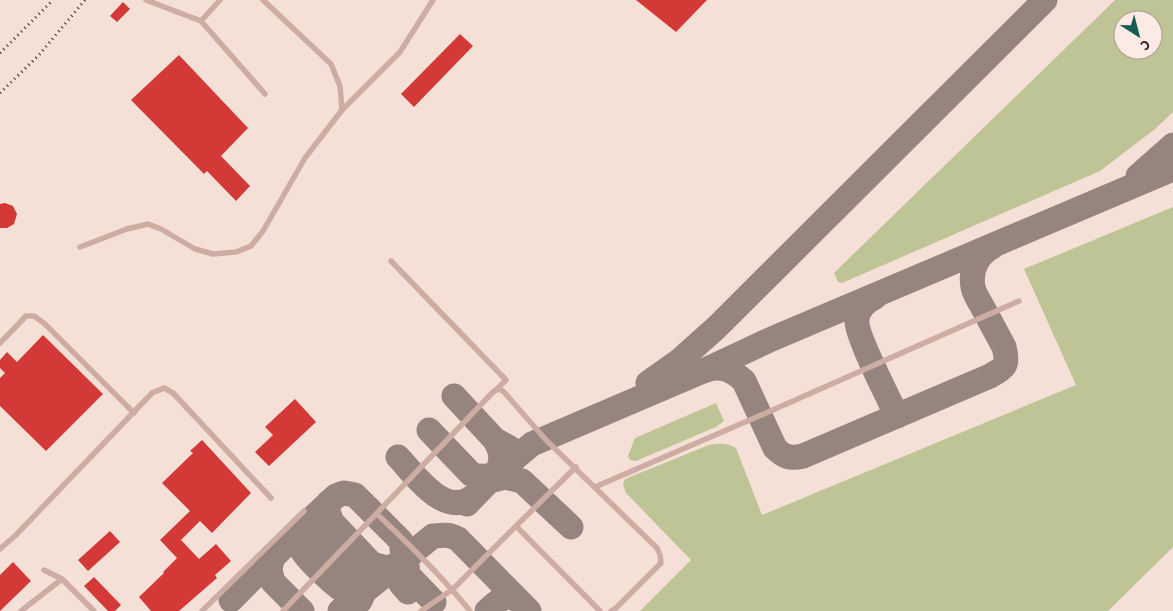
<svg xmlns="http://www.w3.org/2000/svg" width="1173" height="611" font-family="'Source Sans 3',sans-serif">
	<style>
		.green { fill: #bfc496; fill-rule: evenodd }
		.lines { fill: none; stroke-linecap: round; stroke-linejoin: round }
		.taxiway { stroke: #96847e; stroke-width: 25 }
		.building { fill: #d33a37 }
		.lane { stroke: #cdaca2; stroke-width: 5.5 }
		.rail { stroke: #372725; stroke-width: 3; stroke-dasharray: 1 4; stroke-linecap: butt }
	</style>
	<rect width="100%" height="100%" fill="#f4e0d7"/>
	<g class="green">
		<path d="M1115,0H1173V112L1155,129L1100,171L842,283L838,282L834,273L837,270ZM1123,20H1153V50H1123Z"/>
		<path d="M1173,207V547L1108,611H640L691,560L626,493L623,484L625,479L709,445C719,443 728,443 736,448L762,515L1076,385L1024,269Z"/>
		<polygon points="716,403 724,421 716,427 636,461 630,460 628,456 635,438"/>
	</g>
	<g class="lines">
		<g class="taxiway">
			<polyline points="1138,176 1173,145"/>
			<path d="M875,297C865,302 857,309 857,321C856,335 889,399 897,416"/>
			<path d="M706,370C722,365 732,370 744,381L775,448C784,457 790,459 803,456L990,376C1005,367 1009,366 1004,347C997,334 990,321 983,308C980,302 974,294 973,287C970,271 977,255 992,247"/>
			<polyline points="648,383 679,361 717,327 1045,0"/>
			<polyline points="454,396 495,440 510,448"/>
			<path d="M429,430L471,474C480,477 486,477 496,474C503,462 502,452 495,440"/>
			<path d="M398,457C417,477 446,520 475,495"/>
			<polyline points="489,481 505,477 522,481 571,527"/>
			<polyline points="329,502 328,512 332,522 372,564 387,568 400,564"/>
			<polyline points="467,504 496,474 532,444 703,371 774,338 1173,169"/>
			<path d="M322,519C308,519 294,531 300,547C303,556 336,587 344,591C350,593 357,592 364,592L360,601"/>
			<polyline points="307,523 336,496 344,493 355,495 401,541 403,556 396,575 401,584 408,592"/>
			<path d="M318,536L354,576C365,583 373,581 384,576"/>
			<polyline points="272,559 270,570 273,582 302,611"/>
			<polyline points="407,565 408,575 434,602"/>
			<polyline points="231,600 303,527"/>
			<path d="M340,611L433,536C443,535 449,534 458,539L529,611"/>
			<path d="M487,611C498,601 507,591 520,602"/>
		</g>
	</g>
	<g class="building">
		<polygon points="636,0 707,0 676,32"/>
		<polygon points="123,2 130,9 117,22 110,16"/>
		<polygon points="460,34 473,46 414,107 401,94"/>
		<polygon points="179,55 248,128 221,156 250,186 236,201 207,171 204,174 131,100"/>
		<polygon points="5,203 13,206 17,214 14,224 7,228 0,228 0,204"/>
		<polygon points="43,335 103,394 46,451 0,406 0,378 5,373 0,368 0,360 7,352 17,362"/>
		<polygon points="295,399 316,422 269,466 255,452 273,435 265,427"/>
		<polygon points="202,440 251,493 212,533 200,521 181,540 199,559 216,544 231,561 215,575 217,578 179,611 151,611 139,597 164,573 163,572 177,558 160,540 190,511 162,483 193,453 190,451"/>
		<polygon points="110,531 120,542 88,571 78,560"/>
		<polygon points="13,562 31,581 0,611 0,575"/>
		<polygon points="94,577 121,605 115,611 108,611 84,586"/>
	</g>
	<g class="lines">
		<g class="lane">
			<polyline points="146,0 201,21"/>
			<polyline points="220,0 201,21 265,94"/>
			<polyline points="263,0 331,64 340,86 342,110"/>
			<polyline points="80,247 127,229 148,224 161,229 195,249 213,254 236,252 251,246 263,231 305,158 342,110 400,52 433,0"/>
			<polyline points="391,261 506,380 496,390"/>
			<polyline points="0,343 26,316 34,316 45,324 134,413"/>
			<polyline points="595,487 759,416 1019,301"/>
			<path d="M377,514C410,545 442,576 470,611"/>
			<polyline points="516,526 576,467"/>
			<polyline points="0,549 15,536 152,393 164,388 173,393 271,498"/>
			<polyline points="44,570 62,579 94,611"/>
			<polyline points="21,611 62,579"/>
			<polyline points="202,611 304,511"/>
			<polyline points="283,611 494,391 499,389 504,392 546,440 657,548 660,555 661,563 615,609 611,611"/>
			<polyline points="421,611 453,589 516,526 600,611"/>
		</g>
		<g class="rail">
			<polyline points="0,53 53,0"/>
			<polyline points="0,93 39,55 85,0"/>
		</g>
	</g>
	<g transform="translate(1138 35) rotate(144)"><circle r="24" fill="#fbebe4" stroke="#ad9d98"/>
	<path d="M0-4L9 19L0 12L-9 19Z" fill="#175c52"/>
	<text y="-8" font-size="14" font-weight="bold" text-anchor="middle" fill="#372725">С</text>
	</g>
</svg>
